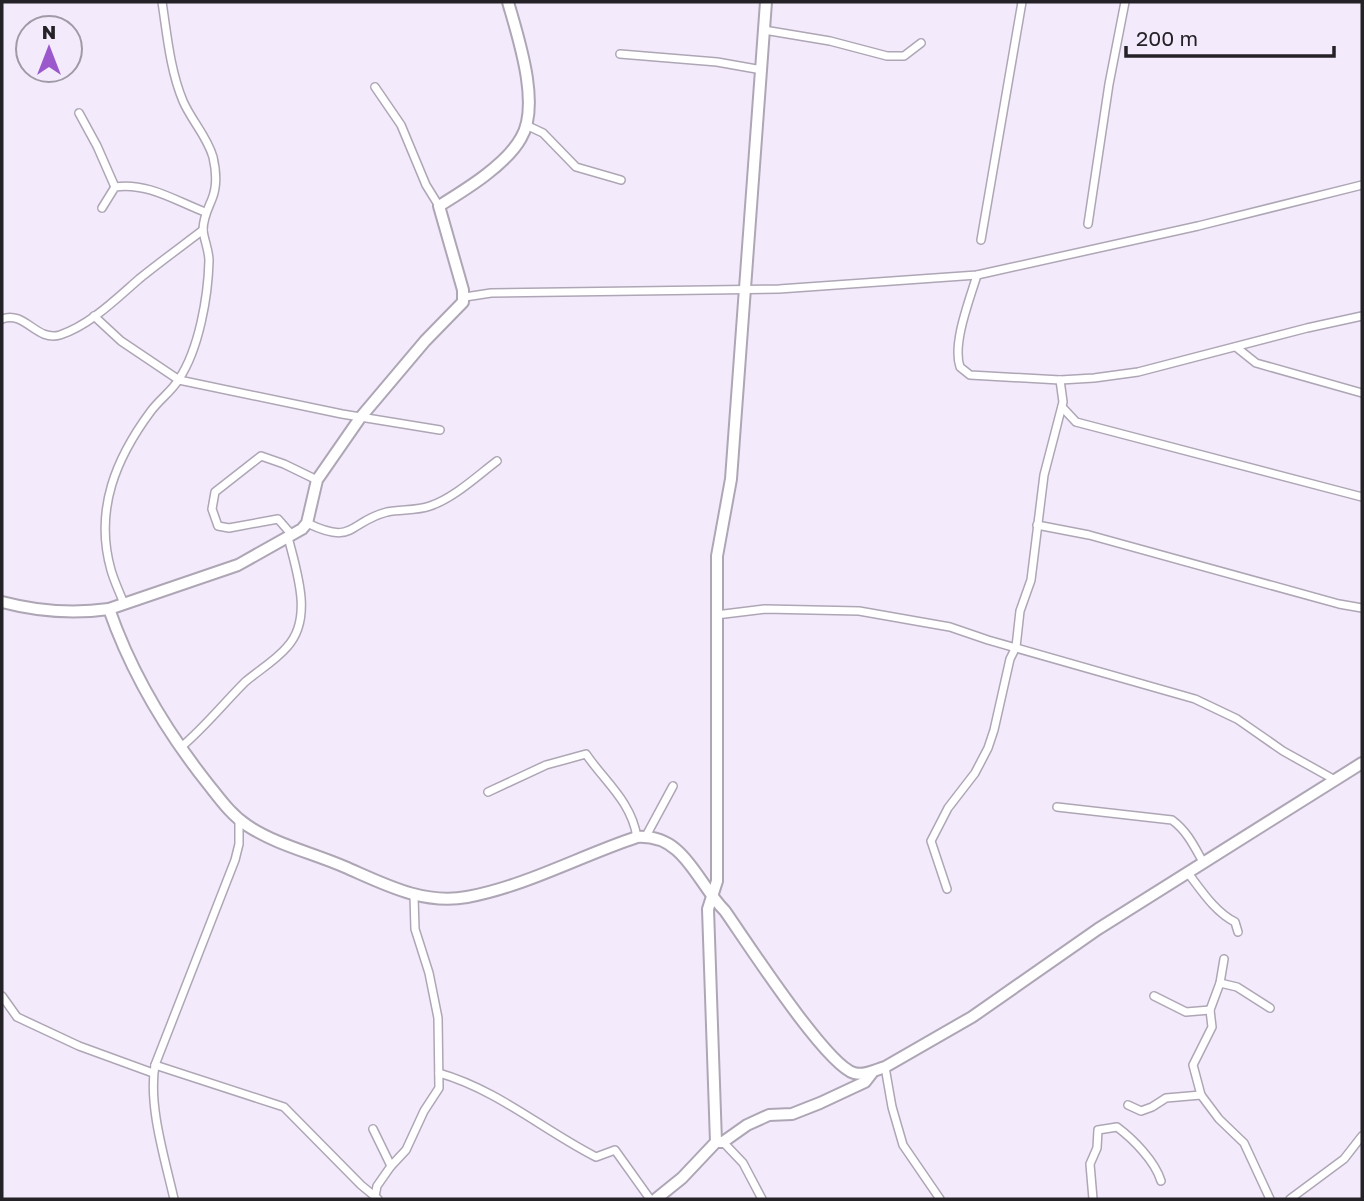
<svg xmlns="http://www.w3.org/2000/svg" width="1364" height="1201" font-family="'Golos Text',sans-serif">
	<style>
		.lines { fill: none; stroke-linecap: round; stroke-linejoin: round }
		.street-casing { stroke: #aea6b5; stroke-width: 10 }
		.secondary-casing { stroke: #aea6b5; stroke-width: 14 }
		.street { stroke: #fff; stroke-width: 7 }
		.secondary { stroke: #fff; stroke-width: 10 }
	</style>
	<rect width="100%" height="100%" fill="#f3ebfb"/>
	<g class="lines">
		<g class="street-casing">
			<g id="street">
				<polyline points="764,30 830,41 887,56 904,56 921,43"/>
				<polyline points="620,54 717,62 762,70"/>
				<polyline points="375,87 401,125 426,185 439,206"/>
				<polyline points="79,113 97,146 115,187"/>
				<polyline points="526,125 543,133 576,167 621,180"/>
				<path d="M102,208L115,187C147,182 176,201 205,212"/>
				<polyline points="1088,224 1109,84 1125,2"/>
				<polyline points="981,240 1022,2"/>
				<path d="M977,275C970,299 952,343 960,367L970,375L1060,380L1094,378L1138,372L1307,328L1362,316"/>
				<polyline points="465,297 491,293 779,289 977,275 1198,226 1362,185"/>
				<polyline points="94,316 121,341 179,380 342,414 440,430"/>
				<path d="M2,319C25,310 36,342 60,335C90,325 116,299 139,279C160,262 182,246 203,230"/>
				<polyline points="1236,347 1256,363 1362,393"/>
				<polyline points="1062,407 1076,422 1362,497"/>
				<path d="M307,523C355,546 348,522 387,512C401,509 416,511 430,506C454,498 477,476 497,461"/>
				<polyline points="1037,525 1089,535 1339,604 1362,608"/>
				<polyline points="292,535 278,519 229,528 218,526 212,509 215,492 261,456 284,464 317,480"/>
				<path d="M124,604C120,593 114,581 111,570C94,510 116,458 151,411C160,399 172,391 179,379C199,349 208,297 209,261C209,250 204,240 203,230C203,218 208,209 212,199C217,187 216,170 213,157C207,136 191,120 183,101C170,70 167,34 162,2"/>
				<polyline points="716,615 765,609 859,611 950,627 988,640 1195,699 1237,719 1283,751 1335,780"/>
				<path d="M180,748C204,728 223,704 245,682C259,670 275,661 287,647C314,618 296,570 288,537"/>
				<path d="M488,792L546,765L586,754C605,782 631,801 637,837"/>
				<path d="M1057,807L1172,820C1187,831 1194,846 1203,862"/>
				<polyline points="646,836 673,786"/>
				<path d="M1188,873C1201,890 1215,912 1235,922L1238,932"/>
				<polyline points="947,889 931,841 948,808 975,773 988,748 994,730 1010,659 1016,647 1020,611 1031,580 1044,475 1063,402 1060,380"/>
				<polyline points="1224,959 1220,983 1210,1010 1212,1027 1193,1065 1201,1095 1219,1119 1244,1143 1270,1199"/>
				<polyline points="1220,983 1237,987 1270,1008"/>
				<polyline points="2,996 17,1017 79,1046 153,1073"/>
				<polyline points="1154,996 1186,1012 1210,1010"/>
				<polyline points="155,1065 284,1107 361,1185 378,1199"/>
				<polyline points="885,1067 892,1107 903,1145 940,1199"/>
				<path d="M439,1073C498,1090 543,1130 596,1157L615,1150L650,1199"/>
				<polyline points="1128,1105 1141,1111 1152,1107 1166,1098 1201,1095"/>
				<polyline points="373,1129 391,1166 377,1186 375,1196"/>
				<polyline points="723,1142 743,1163 762,1199"/>
				<polyline points="391,1166 406,1150 424,1111 439,1088 438,1018 429,973 415,929 414,896"/>
				<path d="M174,1199C165,1159 148,1106 155,1065L235,860L239,844V819"/>
				<path d="M1093,1199L1090,1164L1097,1148L1098,1130L1117,1127C1133,1139 1155,1161 1161,1181"/>
				<polyline points="1290,1199 1344,1159 1362,1136"/>
			</g>
		</g>
		<g class="secondary-casing">
			<g id="secondary">
				<path d="M2,602C36,611 74,614 109,609L238,565L302,529L307,523L317,480L360,418L425,341L463,302V290L439,206C465,190 506,165 521,138C541,105 518,37 508,2"/>
				<path d="M109,609C131,672 166,731 208,784C220,799 231,815 248,826C277,845 313,853 345,867C384,884 423,905 467,897C526,886 580,856 637,837C685,834 696,882 725,911C746,941 826,1065 854,1073C865,1076 875,1070 885,1067L972,1017L1098,929L1362,763"/>
				<polyline points="716,1142 723,1142 747,1125 769,1115 792,1114 820,1103 865,1082 872,1073"/>
				<polyline points="656,1199 682,1178 716,1142 708,909 717,881 717,556 731,479 766,2"/>
			</g>
		</g>
		<use href="#street" class="street"/>
		<use href="#secondary" class="secondary"/>
	</g>
	<rect width="1364" height="1201" fill="none" stroke="#242127" stroke-width="7"/>
	<g transform="translate(49 49)"><circle r="33" fill="#f3ebfb" stroke="#a09aa6" stroke-width="2"/>
	<path d="M0-5L12 26L0 18L-12 26Z" fill="#9b58cd"/>
	<text y="-10" font-size="19" font-weight="bold" text-anchor="middle" fill="#242127">N</text>
	</g>
	<path d="M1126 46v10h208v-10" fill="none" stroke="#242127" stroke-width="3.5"/>
	<text x="1136" y="46" font-size="21" fill="#242127" stroke="#f3ebfb" stroke-width="5" paint-order="stroke">200 m</text>
</svg>
